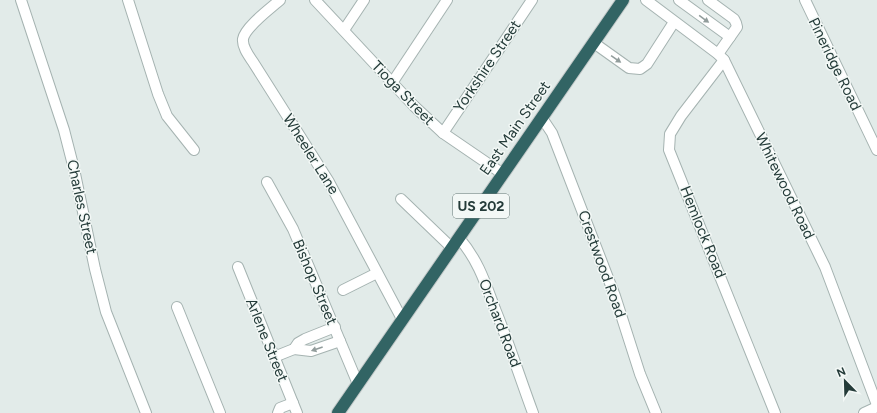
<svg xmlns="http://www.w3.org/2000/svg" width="877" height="413" font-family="Figtree,sans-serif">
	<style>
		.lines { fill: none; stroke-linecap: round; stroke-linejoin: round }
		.minor-casing { stroke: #a5b3b1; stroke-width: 12 }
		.highway-casing { stroke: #c2c8c8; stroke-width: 14 }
		.minor { stroke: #fff; stroke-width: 10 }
		.highway { stroke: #326464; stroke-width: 12 }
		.oneway { fill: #929d9c }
		.labels { text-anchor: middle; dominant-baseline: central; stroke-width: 3; stroke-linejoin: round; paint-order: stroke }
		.shield { fill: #f3f8f6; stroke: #627472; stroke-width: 1 }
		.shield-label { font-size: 14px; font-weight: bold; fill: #243b39 }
		.street-label { font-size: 15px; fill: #243b39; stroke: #f3f8f6 }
	</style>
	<rect width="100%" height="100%" fill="#e2ebe9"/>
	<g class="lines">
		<g class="minor-casing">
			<g id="minor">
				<polyline points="21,0 64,130 74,169 95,269 106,312 146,413"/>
				<polyline points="128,0 158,94 167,116 194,150"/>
				<path d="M280,0C271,8 245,27 243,39C242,47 249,56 253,62L329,182L402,319"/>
				<polyline points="315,0 414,106 443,133 503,174"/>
				<polyline points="646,0 718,54 724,60 825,267 877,405"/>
				<polyline points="679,0 730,37"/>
				<polyline points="708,0 734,19 736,23 737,27 718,54"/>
				<polyline points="805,0 877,150"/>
				<polyline points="344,30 364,0"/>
				<polyline points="594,43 629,68 640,69 647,64 674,22"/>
				<polyline points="724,60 681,116 670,134 669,150 775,413"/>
				<polyline points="392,83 447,0"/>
				<polyline points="542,118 552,133 615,296 640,374 656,413"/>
				<polyline points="443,133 532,0"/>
				<polyline points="267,182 293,229 358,384"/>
				<polyline points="401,199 452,248"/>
				<path d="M459,238C478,260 485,282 495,309C509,343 520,378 533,413"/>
				<polyline points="238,267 297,413"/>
				<polyline points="343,290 377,273"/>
				<polyline points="177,307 220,413"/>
				<polyline points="294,349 311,351 340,341"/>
				<polyline points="274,357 294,349 298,343 305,339 335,327"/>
				<polyline points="278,413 280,408 293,403"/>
				<polyline points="864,413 877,407"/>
			</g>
		</g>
		<g class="highway-casing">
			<polyline id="highway" points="338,413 623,0"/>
		</g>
		<use href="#minor" class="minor"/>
		<use href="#highway" class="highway"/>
	</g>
	<defs><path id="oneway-solid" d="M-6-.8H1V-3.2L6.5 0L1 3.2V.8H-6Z"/></defs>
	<g class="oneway">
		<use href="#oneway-solid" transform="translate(704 19) rotate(36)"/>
		<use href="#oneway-solid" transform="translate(616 59) rotate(35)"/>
		<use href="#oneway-solid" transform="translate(317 349) rotate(161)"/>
	</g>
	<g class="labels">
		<rect class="shield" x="453" y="194" width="56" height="24" rx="3"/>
		<g class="shield-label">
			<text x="481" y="206">US 202</text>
		</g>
		<g class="street-label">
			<text transform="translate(835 64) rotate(64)">Pineridge Road</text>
			<text transform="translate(487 66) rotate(-56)">Yorkshire Street</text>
			<text transform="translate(403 93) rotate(46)">Tioga Street</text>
			<text transform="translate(515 128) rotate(-55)">East Main Street</text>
			<text transform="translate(311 154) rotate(58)">Wheeler Lane</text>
			<text transform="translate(785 186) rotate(64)">Whitewood Road</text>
			<text transform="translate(82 207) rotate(78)">Charles Street</text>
			<text transform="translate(703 232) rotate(68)">Hemlock Road</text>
			<text transform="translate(602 264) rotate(70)">Crestwood Road</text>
			<text transform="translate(315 282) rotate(67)">Bishop Street</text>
			<text transform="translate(500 323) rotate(69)">Orchard Road</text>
			<text transform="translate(267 340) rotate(68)">Arlene Street</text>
		</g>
	</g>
	<g transform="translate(845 381) rotate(337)" stroke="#f3f8f6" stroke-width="3" paint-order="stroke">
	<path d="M0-3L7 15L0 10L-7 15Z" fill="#243b39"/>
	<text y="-6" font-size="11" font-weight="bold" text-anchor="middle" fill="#243b39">N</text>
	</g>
</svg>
